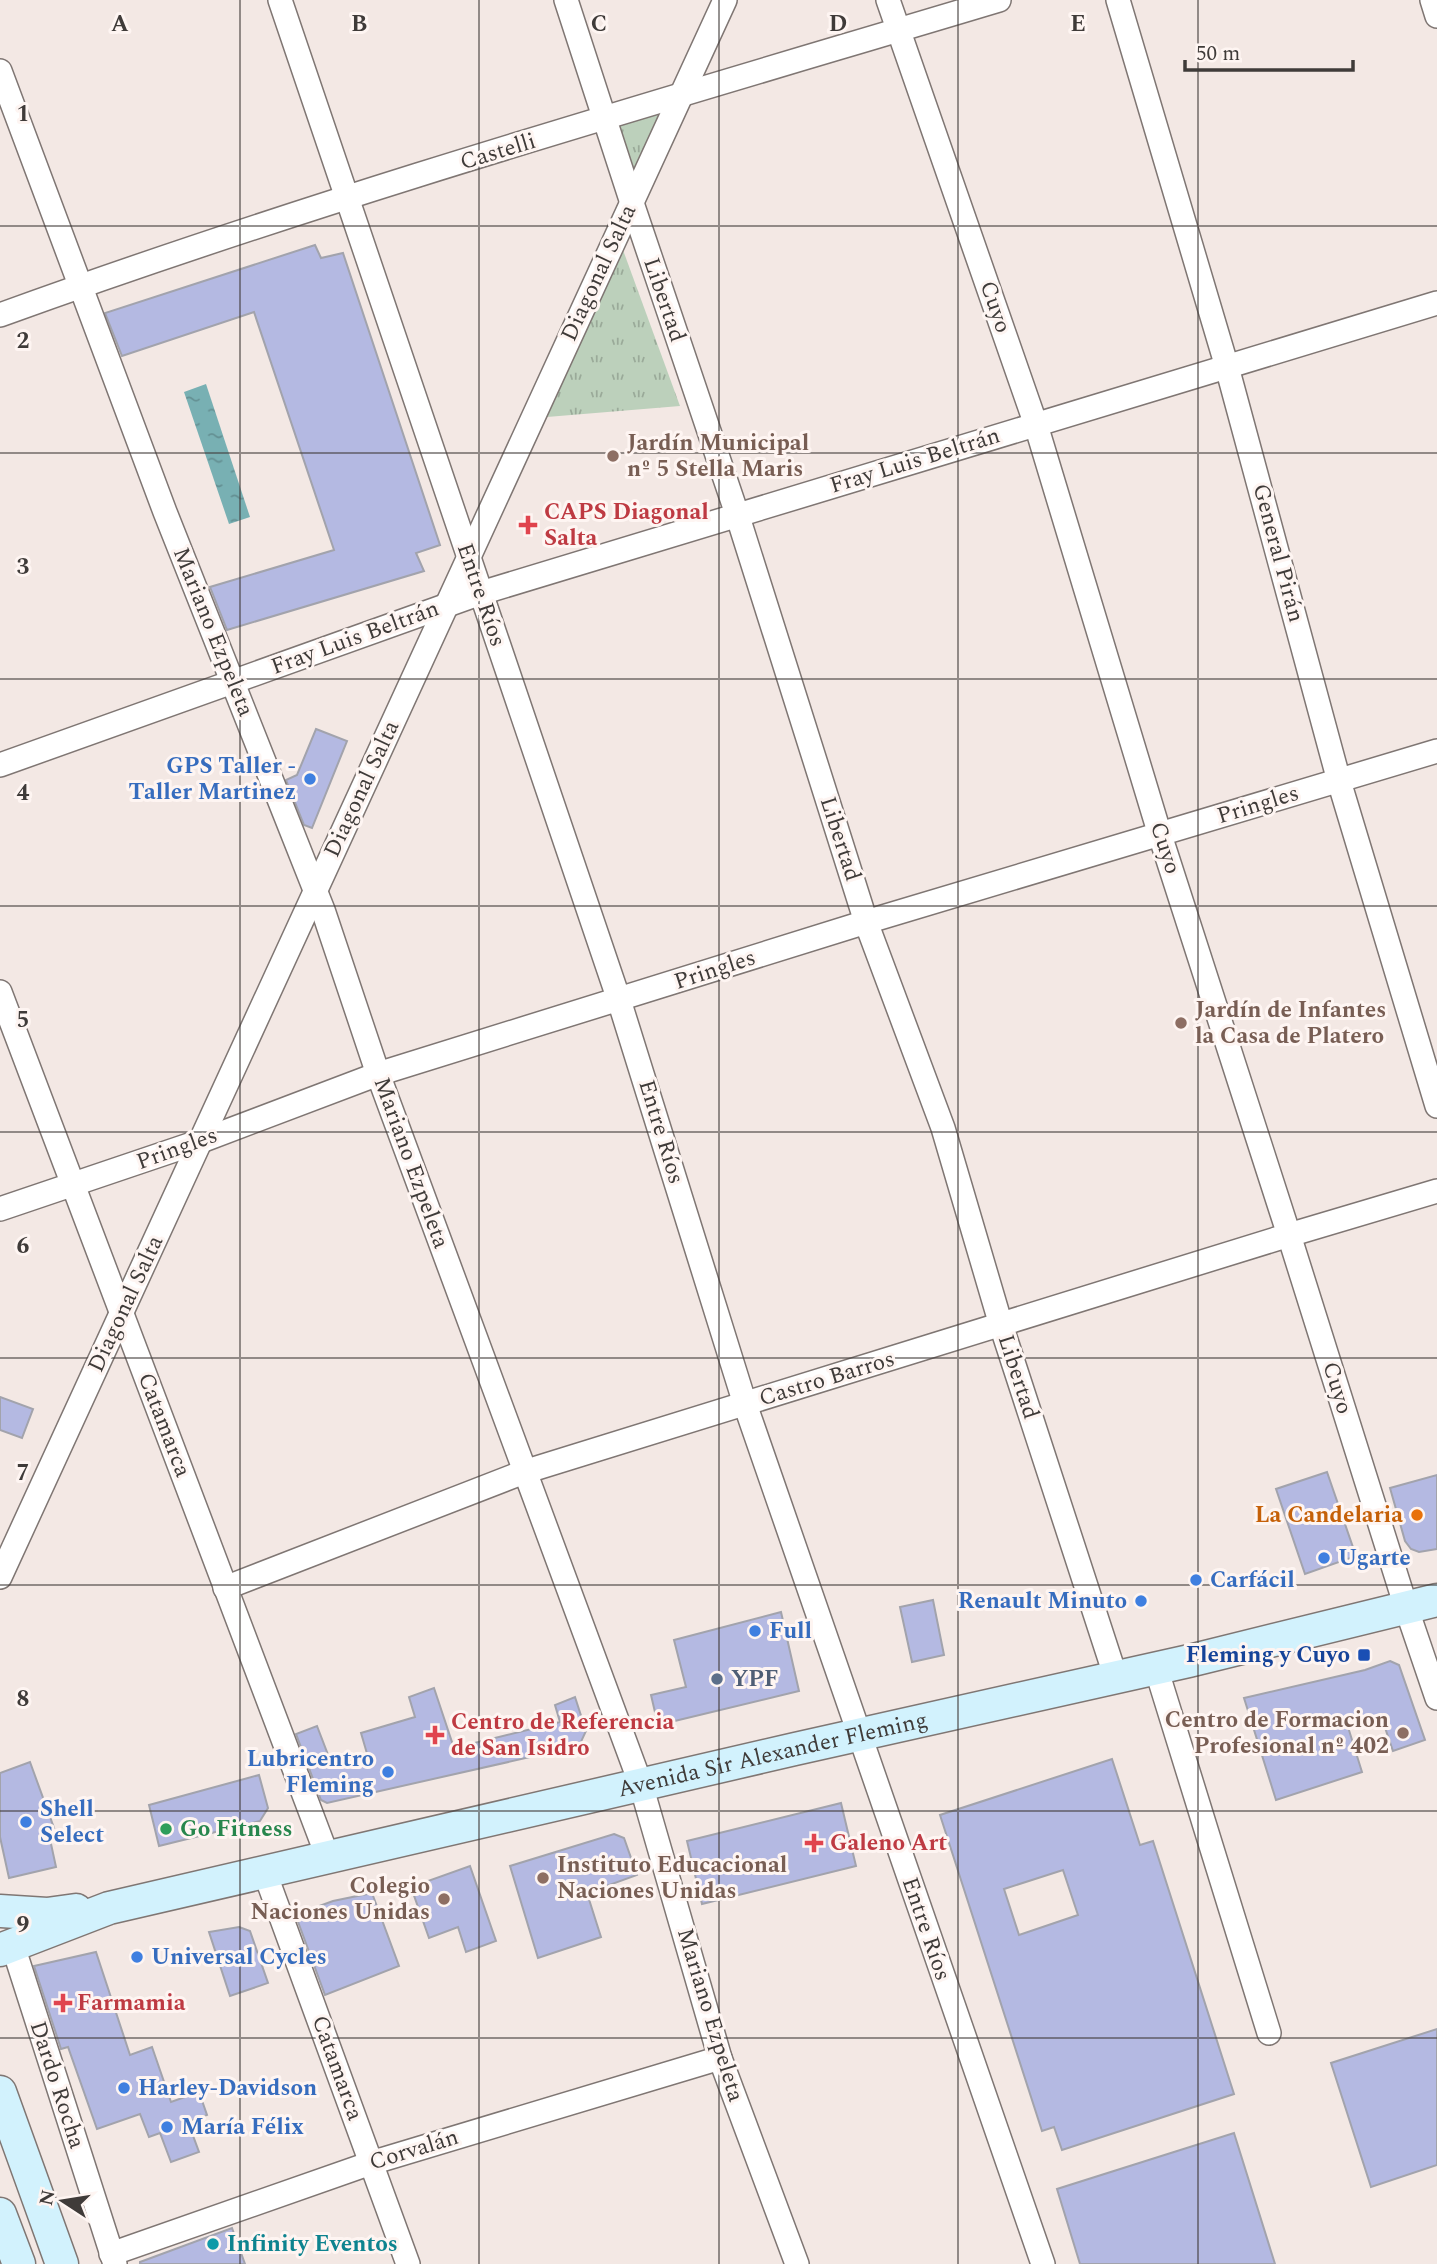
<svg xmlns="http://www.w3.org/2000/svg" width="1437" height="2264" font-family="Spectral,serif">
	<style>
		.park { fill: url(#park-tufts) }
		.water { fill: url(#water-ripples) }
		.building { fill: #b4b9e2; stroke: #a2a3ac; stroke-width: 2; fill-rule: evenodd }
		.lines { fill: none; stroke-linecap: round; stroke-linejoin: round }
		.minor-casing { stroke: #7f7673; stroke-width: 26 }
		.secondary-casing { stroke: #7f7673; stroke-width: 35 }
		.minor { stroke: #fff; stroke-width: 23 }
		.secondary { stroke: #d2f2fd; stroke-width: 32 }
		.grid { fill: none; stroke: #3f3b39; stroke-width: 2; stroke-opacity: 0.55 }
		.education-dot { fill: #8d6e63; stroke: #fef5f2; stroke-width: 2.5 }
		.health-dot { fill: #e0444e; stroke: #fef5f2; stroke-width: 2.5 }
		.shop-dot { fill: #3f7fe0; stroke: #fef5f2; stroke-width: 2.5 }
		.food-dot { fill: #e8710a; stroke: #fef5f2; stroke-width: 2.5 }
		.transit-dot { fill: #1a4fb4; stroke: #fef5f2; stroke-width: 2.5 }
		.service-dot { fill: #5c6f8a; stroke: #fef5f2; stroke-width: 2.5 }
		.leisure-dot { fill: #2e9e5b; stroke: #fef5f2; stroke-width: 2.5 }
		.culture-dot { fill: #0f9aa8; stroke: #fef5f2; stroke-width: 2.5 }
		.labels { text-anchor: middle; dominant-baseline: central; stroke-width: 6; stroke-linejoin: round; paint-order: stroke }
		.street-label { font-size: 23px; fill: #3f3b39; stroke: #fef5f2 }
		.education-label { font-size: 23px; font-weight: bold; fill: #785e54; stroke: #fef5f2; text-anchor: start }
		.health-label { font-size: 23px; font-weight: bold; fill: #be3a42; stroke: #fef5f2; text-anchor: start }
		.shop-label { font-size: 23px; font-weight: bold; fill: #366cbe; stroke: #fef5f2; text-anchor: start }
		.food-label { font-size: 23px; font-weight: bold; fill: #c56008; stroke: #fef5f2; text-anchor: end }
		.transit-label { font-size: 23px; font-weight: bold; fill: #164399; stroke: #fef5f2; text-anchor: end }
		.service-label { font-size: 23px; font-weight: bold; fill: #4e5e75; stroke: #fef5f2; text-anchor: start }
		.leisure-label { font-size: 23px; font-weight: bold; fill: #27864d; stroke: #fef5f2; text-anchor: start }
		.culture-label { font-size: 23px; font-weight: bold; fill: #0d838f; stroke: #fef5f2; text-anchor: start }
		.grid-label { font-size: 23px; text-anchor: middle; font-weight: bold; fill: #3f3b39; stroke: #fef5f2; stroke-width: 6; stroke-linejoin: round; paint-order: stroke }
	</style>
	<defs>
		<pattern id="park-tufts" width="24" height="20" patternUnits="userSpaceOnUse" patternTransform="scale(1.75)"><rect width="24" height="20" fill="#bcd0bb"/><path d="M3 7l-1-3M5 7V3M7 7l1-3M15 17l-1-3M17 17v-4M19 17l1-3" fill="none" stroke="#9aaa99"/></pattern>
		<pattern id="water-ripples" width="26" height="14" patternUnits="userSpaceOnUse" patternTransform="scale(1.75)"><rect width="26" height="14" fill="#78b0b3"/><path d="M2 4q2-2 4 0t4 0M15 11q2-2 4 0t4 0" fill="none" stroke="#649093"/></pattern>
	</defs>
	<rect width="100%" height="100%" fill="#f3e8e4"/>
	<g class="park">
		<polygon points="681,97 632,203 606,119"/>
		<polygon points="623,250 680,406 547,417"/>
	</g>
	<polygon class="water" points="206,384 250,517 229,524 184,392"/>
	<g class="building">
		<polygon points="315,245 321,258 343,253 440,545 416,553 424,571 227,630 210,587 334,550 254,312 122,356 105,313"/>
		<polygon points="316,729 347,741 312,828 304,825 286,780 297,775"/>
		<polygon points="0,1397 33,1409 22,1438 0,1430"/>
		<polygon points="1327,1472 1356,1556 1305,1574 1276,1489"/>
		<polygon points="1437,1475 1437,1549 1419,1552 1411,1549 1405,1541 1390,1488"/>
		<polygon points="933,1600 944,1655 912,1662 900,1607"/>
		<polygon points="781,1612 799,1691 658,1725 651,1695 686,1687 674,1640"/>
		<polygon points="1390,1661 1399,1665 1425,1740 1393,1751 1381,1716 1348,1727 1362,1772 1276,1800 1244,1698 1365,1670"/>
		<polygon points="434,1688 454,1748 560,1722 555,1705 575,1697 586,1731 579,1746 327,1803 321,1800 296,1734 317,1726 332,1765 368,1757 361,1733 415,1717 409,1697"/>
		<path d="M1112,1759L1140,1845L1153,1841L1234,2094L1062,2150L1054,2127L1042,2131L940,1815ZM1063,1870L1078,1915L1019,1935L1004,1889Z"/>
		<polygon points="30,1762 54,1828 48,1830 56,1867 9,1878 0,1837 0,1773"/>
		<polygon points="259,1775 268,1808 260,1821 159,1846 149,1805"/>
		<polygon points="841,1803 856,1866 702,1904 687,1841"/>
		<polygon points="614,1834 624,1838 637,1875 587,1893 601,1937 538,1958 510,1866"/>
		<polygon points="470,1866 496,1941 466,1952 458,1927 429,1938 411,1887"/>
		<polygon points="372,1893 399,1966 325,1995 297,1919 300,1913 333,1901"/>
		<polygon points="239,1927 250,1931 268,1983 230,1996 209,1932"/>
		<polygon points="96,1952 130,2055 152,2047 171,2102 199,2092 207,2115 188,2122 199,2152 171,2162 160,2133 149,2137 140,2114 97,2129 68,2047 61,2049 34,1966"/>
		<polygon points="1437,2029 1437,2165 1371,2187 1331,2063"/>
		<polygon points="1234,2133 1275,2264 1080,2264 1057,2189"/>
		<polygon points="232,2228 245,2264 140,2264 140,2262"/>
	</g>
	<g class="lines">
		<g class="minor-casing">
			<g id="minor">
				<polyline points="280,0 619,1000 745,1404 1043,2264"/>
				<polyline points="566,0 632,203 738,517 866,922 943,1128 1001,1325 1116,1678"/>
				<polyline points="888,0 1036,425 1160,835 1289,1235 1406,1607 1437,1698"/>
				<polyline points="1118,0 1227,367 1339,781 1437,1106"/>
				<polyline points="1432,0 1437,16"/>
				<polyline points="0,71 165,512 323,910 378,1074 641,1785 720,2058 797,2264"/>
				<path d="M0,315C328,196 665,100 999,0"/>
				<polyline points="0,765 481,593 1437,303"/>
				<polyline points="0,992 328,1858"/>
				<polyline points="0,1209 201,1141 378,1074 866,922 1437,751"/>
				<polyline points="0,1577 725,0"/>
				<polyline points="225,1588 524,1472 1289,1235 1437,1191"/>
				<polyline points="1156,1668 1269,2033"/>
				<polyline points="265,1873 408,2264"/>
				<polyline points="13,1946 115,2264"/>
				<polyline points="111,2254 371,2163 720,2058"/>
			</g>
		</g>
		<g class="secondary-casing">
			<g id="secondary">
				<polyline points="0,1911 47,1914 76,1910"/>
				<path id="s1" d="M0,1950L109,1908L795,1749L1189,1661L1437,1600"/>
				<polyline points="0,2092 62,2264"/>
				<polyline points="0,2214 19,2264"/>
			</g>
		</g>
		<use href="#minor" class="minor"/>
		<use href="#secondary" class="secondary"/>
	</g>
	<path class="grid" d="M240,0V2264M479,0V2264M719,0V2264M958,0V2264M1198,0V2264M0,226H1437M0,453H1437M0,679H1437M0,906H1437M0,1132H1437M0,1358H1437M0,1585H1437M0,1811H1437M0,2038H1437"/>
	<g class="education-dot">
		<circle cx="613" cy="456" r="7"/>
		<circle cx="1181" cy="1023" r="7"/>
		<circle cx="1403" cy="1733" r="7"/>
		<circle cx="543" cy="1878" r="7"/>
		<circle cx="444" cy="1899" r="7"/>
	</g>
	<g class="health-dot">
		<path d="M524.5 514.5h7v7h7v7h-7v7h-7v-7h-7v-7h7z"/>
		<path d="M431.5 1724.5h7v7h7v7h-7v7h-7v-7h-7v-7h7z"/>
		<path d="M810.5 1832.5h7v7h7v7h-7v7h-7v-7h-7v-7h7z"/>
		<path d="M59.5 1992.5h7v7h7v7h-7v7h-7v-7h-7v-7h7z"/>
	</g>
	<g class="shop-dot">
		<circle cx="310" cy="779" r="7"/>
		<circle cx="1324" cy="1558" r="7"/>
		<circle cx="1196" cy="1580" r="7"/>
		<circle cx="1141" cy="1601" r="7"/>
		<circle cx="755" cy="1631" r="7"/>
		<circle cx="388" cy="1772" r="7"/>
		<circle cx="26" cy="1822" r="7"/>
		<circle cx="137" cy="1957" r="7"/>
		<circle cx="124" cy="2088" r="7"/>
		<circle cx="167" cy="2127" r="7"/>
	</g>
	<circle class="food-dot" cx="1417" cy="1515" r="7"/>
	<rect class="transit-dot" x="1357" y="1648" width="14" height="14" rx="3.5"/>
	<circle class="service-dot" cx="717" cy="1679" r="7"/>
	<circle class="leisure-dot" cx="166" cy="1829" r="7"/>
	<circle class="culture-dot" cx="213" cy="2244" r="7"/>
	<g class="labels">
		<g class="street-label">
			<text transform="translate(498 152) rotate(-17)">Castelli</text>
			<text transform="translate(599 273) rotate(-65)">Diagonal Salta</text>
			<text transform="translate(664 300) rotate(71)">Libertad</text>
			<text transform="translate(995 307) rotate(71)">Cuyo</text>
			<text transform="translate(915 461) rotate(-17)">Fray Luis Beltrán</text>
			<text transform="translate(1278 553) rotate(75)">General Pirán</text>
			<text transform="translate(481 595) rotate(71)">Entre Ríos</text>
			<text transform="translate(213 632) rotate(68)">Mariano Ezpeleta</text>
			<text transform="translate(355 638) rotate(-20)">Fray Luis Beltrán</text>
			<text transform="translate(362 789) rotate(-65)">Diagonal Salta</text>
			<text transform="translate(1258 805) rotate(-17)">Pringles</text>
			<text transform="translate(840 839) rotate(72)">Libertad</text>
			<text transform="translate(1165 848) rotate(72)">Cuyo</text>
			<text transform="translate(715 970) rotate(-18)">Pringles</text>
			<text transform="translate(661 1132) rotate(73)">Entre Ríos</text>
			<text transform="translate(177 1149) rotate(-20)">Pringles</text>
			<text transform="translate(411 1163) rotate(70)">Mariano Ezpeleta</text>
			<text transform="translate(126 1304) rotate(-65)">Diagonal Salta</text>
			<text transform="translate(1018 1377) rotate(72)">Libertad</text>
			<text transform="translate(827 1379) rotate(-17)">Castro Barros</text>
			<text transform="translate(1337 1388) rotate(73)">Cuyo</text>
			<text transform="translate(164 1425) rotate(69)">Catamarca</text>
			<text stroke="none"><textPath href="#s1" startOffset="798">Avenida Sir Alexander Fleming</textPath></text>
			<text transform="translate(926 1929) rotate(71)">Entre Ríos</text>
			<text transform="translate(710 2015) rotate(73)">Mariano Ezpeleta</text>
			<text transform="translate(337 2068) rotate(70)">Catamarca</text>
			<text transform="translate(57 2085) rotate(72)">Dardo Rocha</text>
			<text transform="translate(414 2150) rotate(-17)">Corvalán</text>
		</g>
		<g class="education-label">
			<text x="627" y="443">Jardín Municipal<tspan x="627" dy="26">nº 5 Stella Maris</tspan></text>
			<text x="1195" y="1010">Jardín de Infantes<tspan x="1195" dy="26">la Casa de Platero</tspan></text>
			<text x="1389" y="1720" text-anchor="end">Centro de Formacion<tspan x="1389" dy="26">Profesional nº 402</tspan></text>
			<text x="557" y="1865">Instituto Educacional<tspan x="557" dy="26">Naciones Unidas</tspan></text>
			<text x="430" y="1886" text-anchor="end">Colegio<tspan x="430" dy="26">Naciones Unidas</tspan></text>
		</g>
		<g class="health-label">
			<text x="544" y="512">CAPS Diagonal<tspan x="544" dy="26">Salta</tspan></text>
			<text x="451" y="1722">Centro de Referencia<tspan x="451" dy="26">de San Isidro</tspan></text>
			<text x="830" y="1843">Galeno Art</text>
			<text x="77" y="2003">Farmamia</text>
		</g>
		<g class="shop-label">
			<text x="296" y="766" text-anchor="end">GPS Taller -<tspan x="296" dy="26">Taller Martinez</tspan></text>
			<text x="1338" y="1558">Ugarte</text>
			<text x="1210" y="1580">Carfácil</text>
			<text x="1127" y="1601" text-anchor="end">Renault Minuto</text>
			<text x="769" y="1631">Full</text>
			<text x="374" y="1759" text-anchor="end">Lubricentro<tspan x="374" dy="26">Fleming</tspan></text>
			<text x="40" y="1809">Shell<tspan x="40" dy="26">Select</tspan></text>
			<text x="151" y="1957">Universal Cycles</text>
			<text x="138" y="2088">Harley-Davidson</text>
			<text x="181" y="2127">María Félix</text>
		</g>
		<g class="food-label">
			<text x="1403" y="1515">La Candelaria</text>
		</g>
		<g class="transit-label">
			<text x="1350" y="1655">Fleming y Cuyo</text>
		</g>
		<g class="service-label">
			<text x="731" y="1679">YPF</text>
		</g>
		<g class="leisure-label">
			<text x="180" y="1829">Go Fitness</text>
		</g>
		<g class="culture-label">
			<text x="227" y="2244">Infinity Eventos</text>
		</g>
	</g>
	<g class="grid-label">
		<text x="120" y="31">A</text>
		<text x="359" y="31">B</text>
		<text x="599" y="31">C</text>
		<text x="838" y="31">D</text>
		<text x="1078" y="31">E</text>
		<text x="23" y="121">1</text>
		<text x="23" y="348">2</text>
		<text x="23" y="574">3</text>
		<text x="23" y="800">4</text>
		<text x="23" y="1027">5</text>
		<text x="23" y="1253">6</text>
		<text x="23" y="1480">7</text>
		<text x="23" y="1706">8</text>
		<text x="23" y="1932">9</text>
	</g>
	<g transform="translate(63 2201) rotate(282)" stroke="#fef5f2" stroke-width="5" paint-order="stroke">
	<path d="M0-5L12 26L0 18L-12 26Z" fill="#3f3b39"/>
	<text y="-10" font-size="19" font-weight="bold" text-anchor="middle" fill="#3f3b39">N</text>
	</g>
	<path d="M1185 60v10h168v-10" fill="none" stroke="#3f3b39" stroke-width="3.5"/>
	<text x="1196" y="60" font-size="21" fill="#3f3b39" stroke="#fef5f2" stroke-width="5" paint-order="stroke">50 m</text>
</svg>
